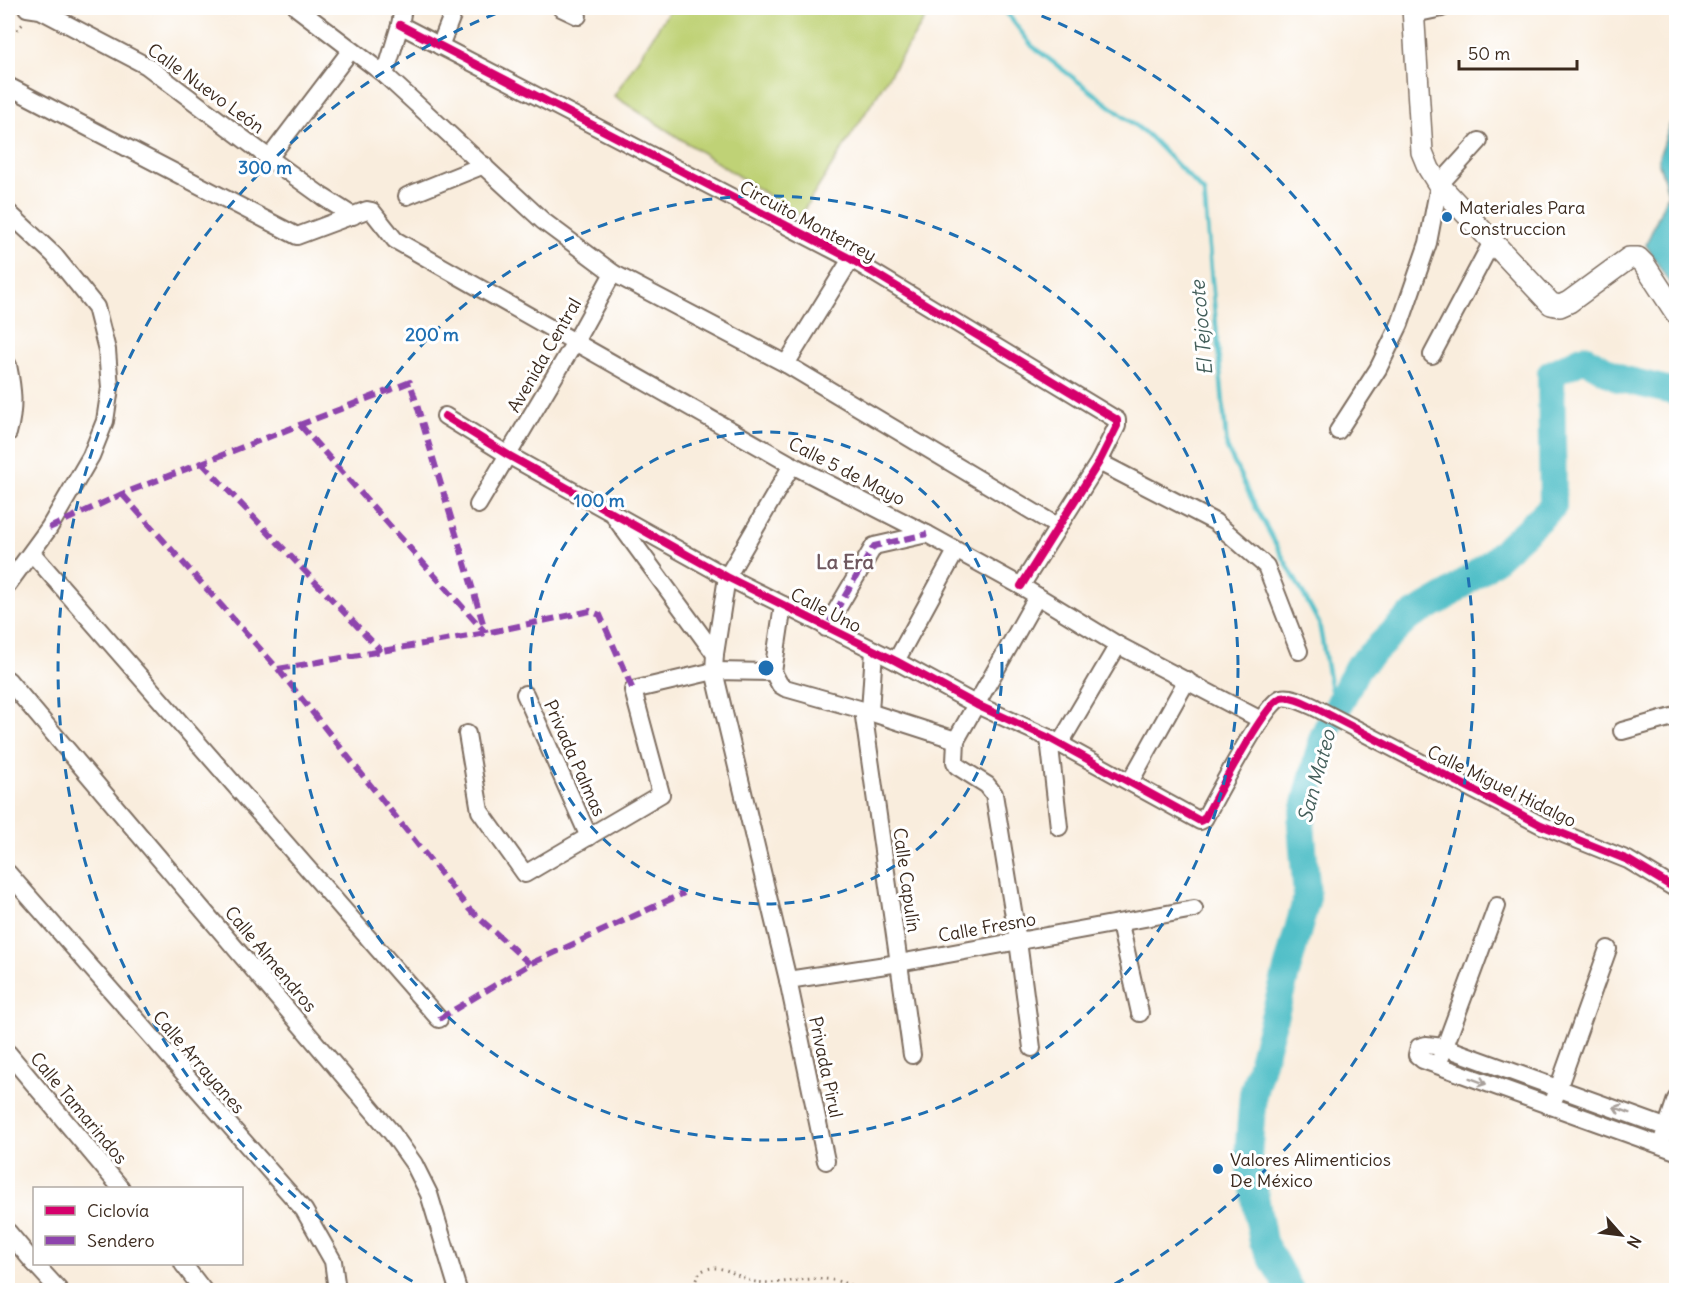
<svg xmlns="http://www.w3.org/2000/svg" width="1684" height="1298" font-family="Delius,sans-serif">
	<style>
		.green { fill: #bfd276; stroke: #7d7e4a; stroke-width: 1.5 }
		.water { fill: #51bfc8; stroke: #467473; stroke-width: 1.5 }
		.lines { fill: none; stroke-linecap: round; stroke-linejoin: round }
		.stream { stroke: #51bfc8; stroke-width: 4.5 }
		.river { stroke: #51bfc8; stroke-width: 28 }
		.minor-casing { stroke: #7e6e61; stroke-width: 20 }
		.major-casing { stroke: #7e6e61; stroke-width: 24 }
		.path { stroke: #7e6e61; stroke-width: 3; stroke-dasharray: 1.5 4.5; stroke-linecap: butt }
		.minor { stroke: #fff; stroke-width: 16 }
		.major { stroke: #fff; stroke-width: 21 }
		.quiet { stroke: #8e44ad; stroke-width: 6; stroke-dasharray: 12 6; stroke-linecap: butt }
		.cycleway-casing { stroke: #fff; stroke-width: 11 }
		.cycleway { stroke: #d6006c; stroke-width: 8 }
		.oneway { stroke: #a79f9a }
		.ring { fill: none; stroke: #1f6fb2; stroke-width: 3; stroke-dasharray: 10 8 }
		.poi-dot { fill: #1f6fb2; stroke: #fff; stroke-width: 2 }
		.labels { text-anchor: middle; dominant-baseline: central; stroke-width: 6; stroke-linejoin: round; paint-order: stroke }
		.street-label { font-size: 18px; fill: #3b2a1e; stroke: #fff }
		.poi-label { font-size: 18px; fill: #3b2a1e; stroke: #fff; text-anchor: start }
		.water-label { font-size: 20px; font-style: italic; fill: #435e5a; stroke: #fff }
		.neighbourhood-label { font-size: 20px; font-weight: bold; fill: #6f585f; stroke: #fff }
		.centre { fill: #1f6fb2; stroke: #fff; stroke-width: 3 }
		.ring-label { font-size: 18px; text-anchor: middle; font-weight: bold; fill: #1f6fb2; stroke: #fff; stroke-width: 6; stroke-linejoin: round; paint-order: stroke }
	</style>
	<rect width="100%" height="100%" fill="#fff"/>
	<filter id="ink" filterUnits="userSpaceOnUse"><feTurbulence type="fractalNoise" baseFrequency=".0167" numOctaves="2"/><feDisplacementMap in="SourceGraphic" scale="12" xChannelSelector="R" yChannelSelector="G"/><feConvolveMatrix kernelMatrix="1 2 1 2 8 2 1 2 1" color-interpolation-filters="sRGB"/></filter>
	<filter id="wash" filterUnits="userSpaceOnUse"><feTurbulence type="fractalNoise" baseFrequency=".008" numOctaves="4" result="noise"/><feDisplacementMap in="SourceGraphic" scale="24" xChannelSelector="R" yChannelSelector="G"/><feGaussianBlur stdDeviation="1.35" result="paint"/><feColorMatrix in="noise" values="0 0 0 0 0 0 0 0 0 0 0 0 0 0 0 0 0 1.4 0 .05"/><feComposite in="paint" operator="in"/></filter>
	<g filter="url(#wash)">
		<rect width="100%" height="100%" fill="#f9eddd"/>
		<polygon class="green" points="671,8 932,8 800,216 614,96"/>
		<polygon class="water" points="1676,117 1676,294 1646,245 1668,193 1658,160 1670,124"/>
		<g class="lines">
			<polyline class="stream" points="1003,8 1032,46 1149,136 1204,192 1227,448 1256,508 1319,623 1335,712"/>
			<polyline class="river" points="1290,1290 1263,1242 1248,1157 1253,1094 1307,897 1301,824 1323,737 1357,668 1408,618 1448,595 1492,562 1553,506 1551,374 1584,358 1621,379 1676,392"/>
		</g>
	</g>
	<g filter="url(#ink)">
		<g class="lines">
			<g class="minor-casing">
				<g id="minor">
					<polyline points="27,8 40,10 147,66 269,158 323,197 353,216"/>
					<polyline points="297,8 385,75 543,221 613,273 786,364 1057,526"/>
					<polyline points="561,8 578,16"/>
					<polyline points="1414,14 1442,8"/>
					<polyline points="400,25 851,259 1117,420 1117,426 1099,462 1021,586"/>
					<polyline points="440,46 455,8"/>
					<polyline points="385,75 400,25 403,8"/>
					<polyline points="8,86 297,236 367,210 372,211 395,240 792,465 927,534 1021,586 1118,645 1261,720"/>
					<polyline points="269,158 351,50"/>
					<polyline points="407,196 484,165"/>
					<polyline points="8,212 54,255 96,307 107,350 110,388 105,421 91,456 49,528 8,584"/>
					<polyline points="1432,355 1493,240"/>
					<polyline points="786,364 851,259"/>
					<path d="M8,365C13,390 15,408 8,433"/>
					<path d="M445,416L508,455L727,577L896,661L977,705L1049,738L1200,821L1204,819C1216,798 1264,704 1281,698C1291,695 1307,704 1316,708L1541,825L1628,860L1676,889"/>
					<polyline points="1338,431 1378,369 1400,324 1428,243 1439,185 1479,141"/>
					<polyline points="1099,462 1215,522 1266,566 1299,651"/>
					<polyline points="792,465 727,577 715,654 714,671 788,980 826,1161"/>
					<polyline points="478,505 575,342 613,273"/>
					<polyline points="616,519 715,654"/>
					<polyline points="32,553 439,1019"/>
					<polyline points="826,628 874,546 927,534"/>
					<polyline points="896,661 956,551"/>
					<polyline points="773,672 780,685 785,688 863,710 956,740"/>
					<polyline points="773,672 783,605"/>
					<polyline points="8,680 392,1133 414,1164 429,1194 458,1290"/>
					<polyline points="525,694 589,837"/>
					<polyline points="863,710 912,1055"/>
					<polyline points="870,712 874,650"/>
					<polyline points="1622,731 1676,716"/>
					<polyline points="467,734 480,811 525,874 661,794 633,690 714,671 773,672"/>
					<polyline points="1049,738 1059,827"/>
					<polyline points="1059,745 1118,645"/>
					<polyline points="1130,782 1187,680"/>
					<polyline points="8,873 304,1210 333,1261 337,1290"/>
					<polyline points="1120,924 1140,1013"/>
					<polyline points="788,980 899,963 1194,909"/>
					<polyline points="1032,1048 1018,941 994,794 987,785 957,766 955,762 956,740 1037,597"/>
					<polyline points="8,1053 121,1188"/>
					<polyline points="1441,1057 1497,906"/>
					<polyline points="1555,1097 1608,949"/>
					<polyline points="1676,1131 1444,1047 1426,1045 1419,1047 1417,1055 1423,1060 1676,1151"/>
					<polyline points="1663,1138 1676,1099"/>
					<polyline points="8,1232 34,1263"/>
					<polyline points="35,1264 59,1290"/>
					<polyline points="183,1264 203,1290"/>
				</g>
			</g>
			<g class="major-casing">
				<polyline id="major" points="1413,8 1422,152 1429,169 1439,185 1551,304 1560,306 1569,302 1629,258 1638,258 1644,264 1676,313"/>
			</g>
			<g class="path">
				<polyline points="8,38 24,23"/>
				<path d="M698,1290L694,1286C696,1279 698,1271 707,1269C725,1264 739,1279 756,1282C776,1285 795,1279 816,1279C832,1278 847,1283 861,1290"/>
			</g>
			<use href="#minor" class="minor"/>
			<use href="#major" class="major"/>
			<g class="quiet">
				<polyline points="300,425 484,631"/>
				<polyline points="202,463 381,651"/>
				<polyline points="122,494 278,669 469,909 530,964"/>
				<polyline points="49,528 122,494 410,382 486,633"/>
				<polyline points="826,628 874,546 927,534"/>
				<polyline points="278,669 486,633 590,611 600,615 633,690"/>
				<polyline points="439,1019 530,964 684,893"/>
			</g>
			<g class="cycleway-casing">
				<g id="cycleway">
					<polyline points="400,25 851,259 1117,420 1117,426 1099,462 1021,586"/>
					<path d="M445,416L508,455L727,577L896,661L977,705L1049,738L1200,821L1204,819C1216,798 1264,704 1281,698C1291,695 1307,704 1316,708L1541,825L1628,860L1676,889"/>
				</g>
			</g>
			<use href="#cycleway" class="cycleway"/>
		</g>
		<defs><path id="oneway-shaft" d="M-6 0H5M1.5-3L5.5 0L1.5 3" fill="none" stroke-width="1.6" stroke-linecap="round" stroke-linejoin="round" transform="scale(1.5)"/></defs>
		<g class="oneway">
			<use href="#oneway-shaft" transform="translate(1478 1081) rotate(20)"/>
			<use href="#oneway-shaft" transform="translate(1622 1110) rotate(-160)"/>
		</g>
	</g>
	<g class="ring">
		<circle cx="766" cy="668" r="236"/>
		<circle cx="766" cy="668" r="472"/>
		<path d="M428 1290A708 708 0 0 1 507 9M1025 9A708 708 0 0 1 1104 1290"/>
	</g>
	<g class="poi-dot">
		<circle cx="1447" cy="217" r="6"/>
		<circle cx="1218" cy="1169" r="6"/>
	</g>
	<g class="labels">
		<g class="street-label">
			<text transform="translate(206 88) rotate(36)">Calle Nuevo León</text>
			<text transform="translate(808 221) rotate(28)">Circuito Monterrey</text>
			<text transform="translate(544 355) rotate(-60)">Avenida Central</text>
			<text transform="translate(847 471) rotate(27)">Calle 5 de Mayo</text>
			<text transform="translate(826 610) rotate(27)">Calle Uno</text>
			<text transform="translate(575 758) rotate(66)">Privada Palmas</text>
			<text transform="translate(1502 786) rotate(26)">Calle Miguel Hidalgo</text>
			<text transform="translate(907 880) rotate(82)">Calle Capulín</text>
			<text transform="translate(987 927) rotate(-10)">Calle Fresno</text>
			<text transform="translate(271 959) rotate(50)">Calle Almendros</text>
			<text transform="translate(199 1062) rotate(49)">Calle Arrayanes</text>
			<text transform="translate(826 1067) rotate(78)">Privada Pirul</text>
			<text transform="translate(79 1108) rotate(50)">Calle Tamarindos</text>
		</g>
		<g class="poi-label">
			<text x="1459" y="207">Materiales Para<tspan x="1459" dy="21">Construccion</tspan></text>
			<text x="1230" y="1159">Valores Alimenticios<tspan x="1230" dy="21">De México</tspan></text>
		</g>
		<g class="water-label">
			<text transform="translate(1201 328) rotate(-95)">El Tejocote</text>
			<text transform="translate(1316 776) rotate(-75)">San Mateo</text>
		</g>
		<g class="neighbourhood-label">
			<text x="845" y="561">La Era</text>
		</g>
	</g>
	<circle cx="766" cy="668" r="9" class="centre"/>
	<g class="ring-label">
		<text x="265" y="174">300 m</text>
		<text x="432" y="341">200 m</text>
		<text x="599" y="507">100 m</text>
	</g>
	<rect width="1684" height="1298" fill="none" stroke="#fff" stroke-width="30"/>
	<rect x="33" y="1187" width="210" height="78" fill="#ffffff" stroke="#b1aaa5" stroke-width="1.5"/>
	<rect x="45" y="1206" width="30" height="9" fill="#d6006c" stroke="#b1aaa5" stroke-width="1.5"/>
	<text x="87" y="1217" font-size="18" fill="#3b2a1e">Ciclovía</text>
	<rect x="45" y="1236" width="30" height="9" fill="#8e44ad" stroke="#b1aaa5" stroke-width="1.5"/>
	<text x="87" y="1247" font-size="18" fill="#3b2a1e">Sendero</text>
	<g transform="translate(1621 1235) rotate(118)" stroke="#ffffff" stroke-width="4.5" paint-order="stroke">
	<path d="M0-4.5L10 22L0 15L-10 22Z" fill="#3b2a1e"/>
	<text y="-9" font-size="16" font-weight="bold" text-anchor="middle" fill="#3b2a1e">N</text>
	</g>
	<path d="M1459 60v9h118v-9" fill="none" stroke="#3b2a1e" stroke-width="3"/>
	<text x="1468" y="60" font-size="18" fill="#3b2a1e" stroke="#ffffff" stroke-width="4.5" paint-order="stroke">50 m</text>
</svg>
